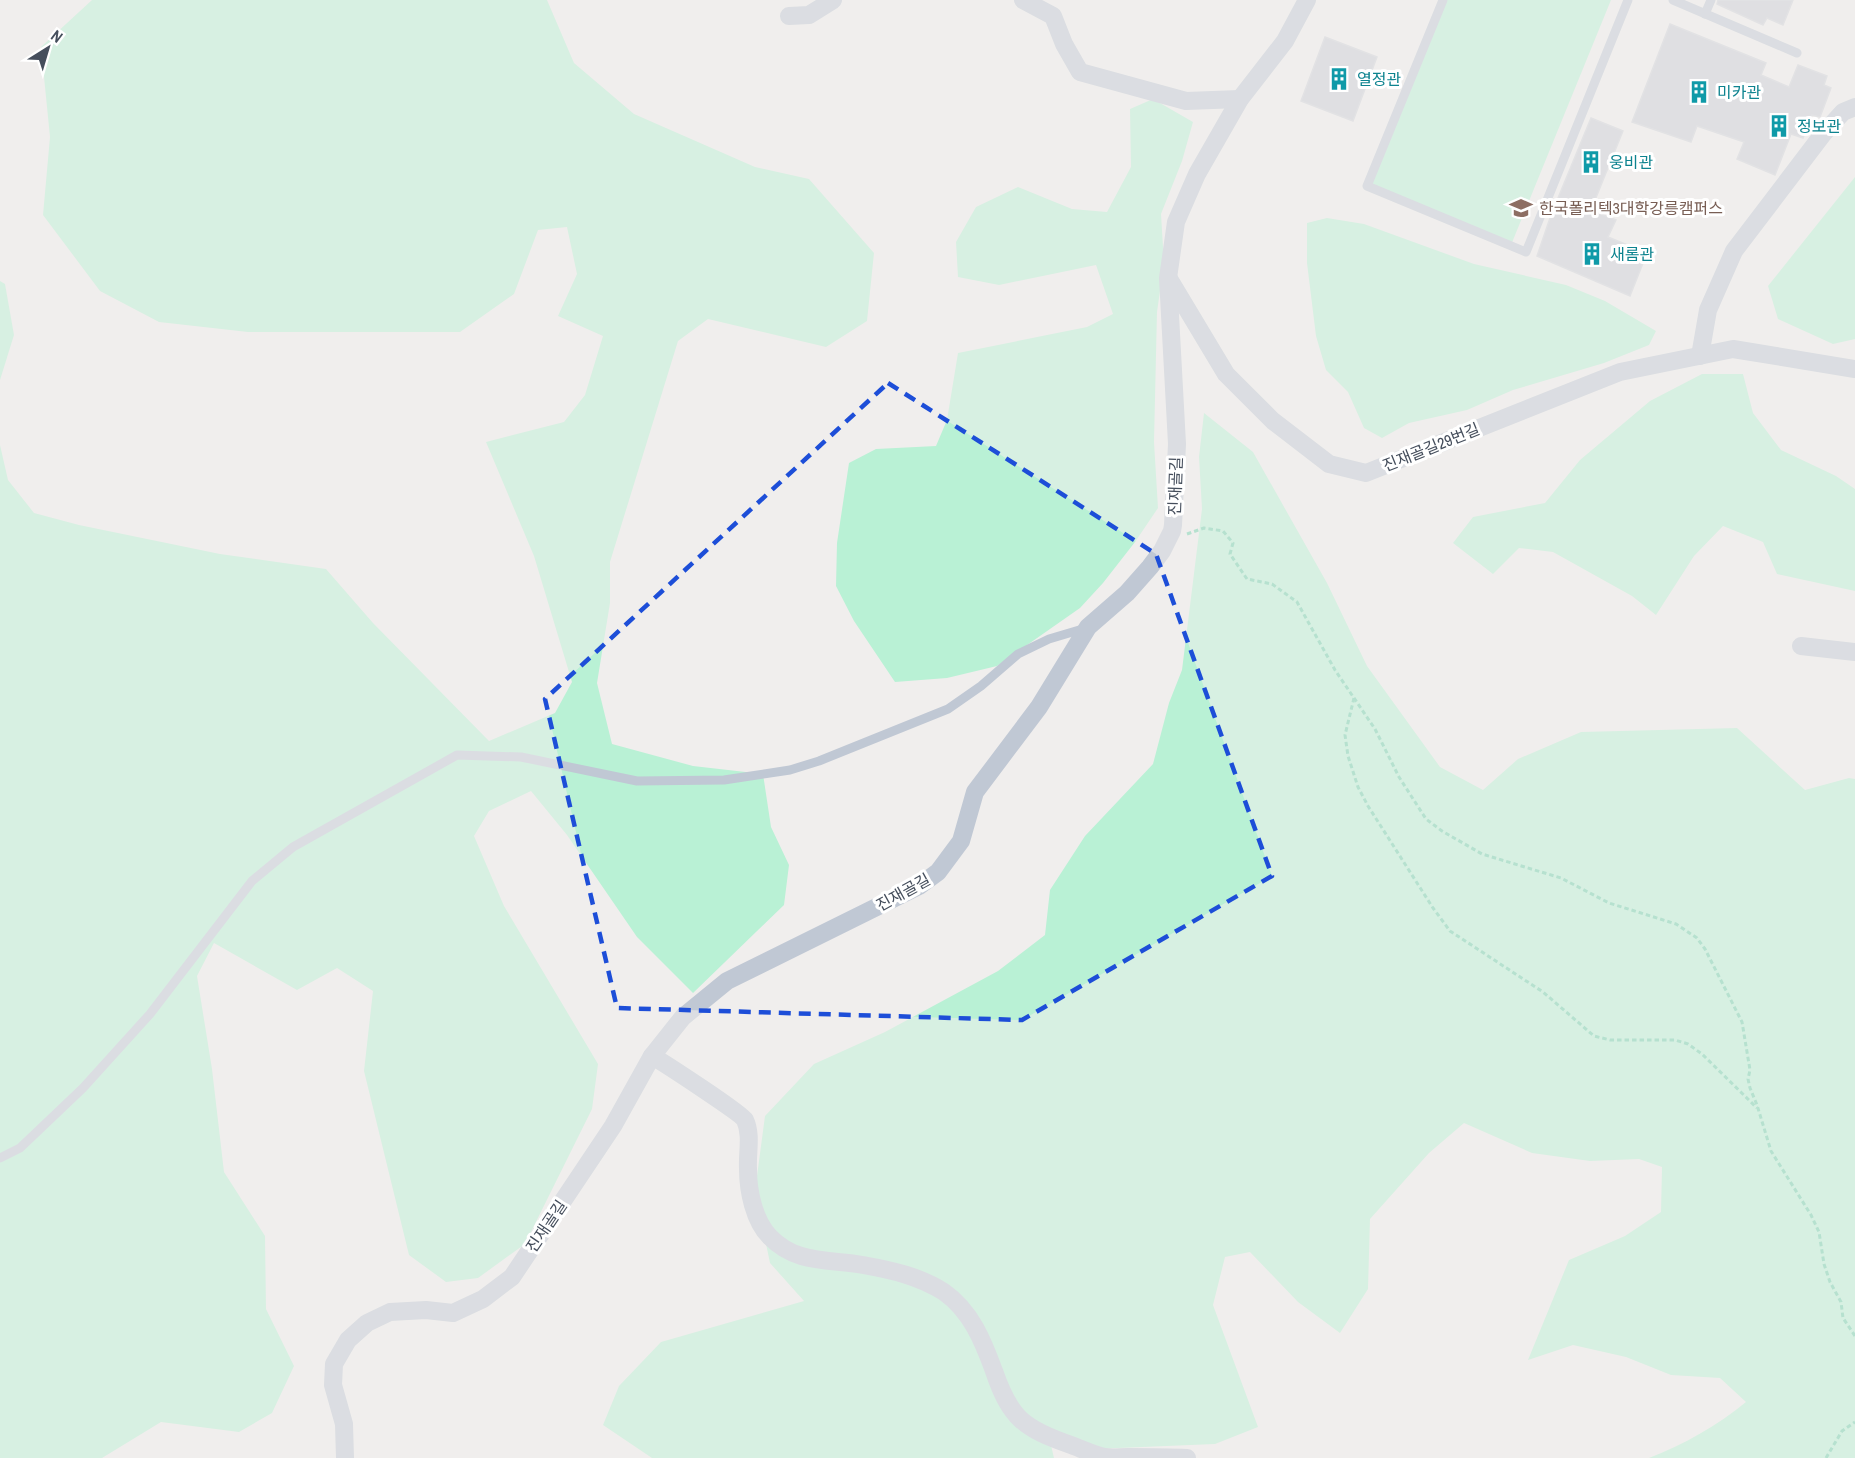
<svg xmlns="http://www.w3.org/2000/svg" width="1855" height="1458" font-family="'Archivo Narrow','Noto Sans KR',sans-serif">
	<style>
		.green { fill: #b9f1d5 }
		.building { fill: #c9ccd4; stroke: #d1d3da; stroke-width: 1.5 }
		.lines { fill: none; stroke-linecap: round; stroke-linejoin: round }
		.path { stroke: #6fd0ac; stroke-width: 3; stroke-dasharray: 4.5 3; stroke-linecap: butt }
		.service { stroke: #c0c8d4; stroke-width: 9 }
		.minor { stroke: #c0c8d4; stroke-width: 18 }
		.marked { fill: none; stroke: #1d4ed8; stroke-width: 4.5; stroke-dasharray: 12 8; stroke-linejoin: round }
		.labels { text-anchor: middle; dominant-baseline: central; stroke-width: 6; stroke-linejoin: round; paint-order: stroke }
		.culture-label { font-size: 16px; fill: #0d838f; stroke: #fff; text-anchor: start }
		.education-label { font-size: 16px; fill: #785e54; stroke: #fff; text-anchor: start }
		.street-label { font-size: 16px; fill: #454e5c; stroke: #fff }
	</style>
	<rect width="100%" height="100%" fill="#f0eeed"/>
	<g class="green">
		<polygon points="92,0 547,0 574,63 634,114 755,167 809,179 874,253 867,321 826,347 708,319 678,341 610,562 610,603 597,683 612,744 693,766 763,774 771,827 789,865 784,905 693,993 637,937 567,835 531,791 489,811 474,836 504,906 598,1064 592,1109 525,1244 478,1278 446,1282 409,1255 364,1071 373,991 337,968 297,990 214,943 197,976 212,1069 224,1172 265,1236 266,1309 294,1366 272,1413 239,1432 161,1422 102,1458 0,1458 0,445 8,480 34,513 79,525 220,554 326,569 373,623 489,741 555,713 572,682 534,556 486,442 564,422 585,395 603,336 558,316 577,274 567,227 538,230 514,294 460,332 248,332 159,322 100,291 43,215 50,137 41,47"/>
		<polygon points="1443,0 1611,0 1511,245 1367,186"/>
		<polygon points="1153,99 1193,122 1182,161 1161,214 1164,263 1157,312 1154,442 1158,508 1135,542 1103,583 1080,608 997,666 947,678 895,682 854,621 836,586 837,543 849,463 876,449 936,446 947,420 958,353 1087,327 1113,314 1096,265 999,285 958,277 956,242 976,207 1018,187 1072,209 1107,212 1131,167 1130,109"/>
		<polygon points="1855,177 1855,339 1833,344 1778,319 1768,286"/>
		<polygon points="1327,218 1364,224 1474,264 1566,285 1605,301 1656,331 1649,345 1604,363 1513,390 1467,410 1409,423 1382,438 1364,428 1348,392 1326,370 1316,336 1307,263 1307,223"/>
		<polygon points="0,281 5,284 14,335 0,380"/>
		<polygon points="1702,374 1743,374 1753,413 1781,450 1836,476 1855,489 1855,591 1777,574 1763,542 1723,526 1694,556 1656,615 1632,596 1553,552 1519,548 1493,574 1453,543 1473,517 1545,503 1580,460 1650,401"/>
		<path d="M1204,413L1253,452L1327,583L1367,666L1440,767L1483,790L1518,759L1581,732L1737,728L1805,790L1849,778L1855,779V1458H1649C1683,1445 1718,1425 1746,1402L1720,1378L1671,1375L1626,1357L1573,1345L1528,1360L1569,1260L1625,1236L1661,1212L1662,1167L1639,1159L1590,1161L1532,1153L1464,1123L1429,1153L1370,1219L1368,1289L1340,1333L1298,1302L1250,1252L1225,1257L1213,1305L1258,1427L1215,1444L1094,1449L1050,1441L1054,1458H652L603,1425L619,1386L661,1342L804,1301L770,1263L755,1191L765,1116L814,1064L885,1032L998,971L1045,935L1050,890L1085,836L1153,764L1169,703L1182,670L1202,509L1199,457Z"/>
	</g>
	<g class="building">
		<polygon points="1718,0 1793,0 1783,25 1767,18 1763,25 1717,4"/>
		<polygon points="1670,24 1766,63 1761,75 1789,87 1798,65 1827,76 1824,85 1831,88 1820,117 1812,115 1803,138 1791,134 1775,175 1737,159 1744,142 1697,126 1691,142 1632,122"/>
		<polygon points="1325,37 1377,57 1353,121 1301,101"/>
		<polygon points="1591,118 1623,131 1591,210 1616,220 1608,237 1647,253 1630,296 1537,256 1551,215"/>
	</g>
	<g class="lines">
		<g class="path">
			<polyline points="1187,534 1204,528 1223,531 1233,543 1230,554 1247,579 1272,584 1297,602 1335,670 1375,729 1399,777 1426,819 1442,831 1482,854 1561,878 1609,903 1676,924 1697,938 1705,949 1742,1022 1750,1070 1748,1079 1750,1088 1757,1105 1771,1151 1811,1215 1819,1232 1824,1264 1830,1282 1841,1302 1843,1318 1855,1336"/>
			<polyline points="1354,698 1345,735 1348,756 1358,787 1368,806 1433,908 1450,931 1543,992 1594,1036 1610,1040 1675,1040 1688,1044 1702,1054 1757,1108"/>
			<polyline points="1826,1458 1842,1431 1855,1422"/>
		</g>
		<g class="service">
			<polyline points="1443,0 1367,186 1526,252 1628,0"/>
			<polyline points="1673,0 1797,53"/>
			<polyline points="1705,14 1711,0"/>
			<polyline points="0,1158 20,1148 83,1088 150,1014 252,881 293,847 457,755 521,757 637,781 724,780 790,770 819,761 948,709 981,686 1018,654 1049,639 1086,628"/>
		</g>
		<g class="minor">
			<polyline points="1023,0 1053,16 1064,44 1080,72 1186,101 1240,99"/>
			<polyline points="789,16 809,15 833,0"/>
			<polyline points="1169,279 1226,374 1273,421 1329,464 1366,473 1620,372 1733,349 1855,369"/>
			<polyline points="1700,356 1708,310 1734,251 1823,134 1843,112 1855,107"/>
			<polyline points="1801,646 1855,652"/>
			<path d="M652,1056C664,1063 741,1113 745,1120C752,1135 747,1153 748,1169C748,1191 754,1221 770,1237C796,1264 828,1259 863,1265C891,1270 919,1276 944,1292C971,1311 983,1341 994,1371C1010,1418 1024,1429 1071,1445C1082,1449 1094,1455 1105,1457C1112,1458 1120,1457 1128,1457C1147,1457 1167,1457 1187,1458"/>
			<polyline points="345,1458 344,1424 333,1385 334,1364 348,1340 367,1323 390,1312 426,1310 453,1313 483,1299 512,1277 613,1126 652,1056 683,1017 727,981 919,886 938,872 961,841 975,792 1039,707 1088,627 1127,593 1150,567 1162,551 1172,531 1173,525 1177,444 1168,278 1176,222 1197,174 1240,99 1285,41 1307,0"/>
		</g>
	</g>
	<path d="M0 0H1855V1458H0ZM888,383L1156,554L1272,876L1022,1020L617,1008L545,699Z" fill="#f0eeed" fill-opacity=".55" fill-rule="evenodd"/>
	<path class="marked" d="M888,383L1156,554L1272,876L1022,1020L617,1008L545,699Z"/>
	<defs>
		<g id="building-bare" transform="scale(1.8)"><path d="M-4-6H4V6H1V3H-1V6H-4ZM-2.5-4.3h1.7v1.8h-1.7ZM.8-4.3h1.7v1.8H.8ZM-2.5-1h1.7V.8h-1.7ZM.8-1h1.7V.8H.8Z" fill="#0f9aa8" stroke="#fff" stroke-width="2.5" paint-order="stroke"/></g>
		<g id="university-bare" transform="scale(1.8)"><path d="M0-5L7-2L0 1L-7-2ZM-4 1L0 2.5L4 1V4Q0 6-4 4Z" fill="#8d6e63" stroke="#fff" stroke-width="2.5" paint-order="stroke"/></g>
	</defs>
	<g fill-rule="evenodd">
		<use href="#building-bare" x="1339" y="79"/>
		<use href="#building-bare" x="1699" y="92"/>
		<use href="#building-bare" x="1779" y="126"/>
		<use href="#building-bare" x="1591" y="162"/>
		<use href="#university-bare" x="1521" y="208"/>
		<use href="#building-bare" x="1592" y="254"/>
	</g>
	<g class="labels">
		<g class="culture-label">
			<text x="1357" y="79">열정관</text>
			<text x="1717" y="92">미카관</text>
			<text x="1797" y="126">정보관</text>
			<text x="1609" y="162">웅비관</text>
			<text x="1610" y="254">새롬관</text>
		</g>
		<g class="education-label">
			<text x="1539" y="208">한국폴리텍3대학강릉캠퍼스</text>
		</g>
		<g class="street-label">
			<text transform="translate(1431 447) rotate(-22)">진재골길29번길</text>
			<text transform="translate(1175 486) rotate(-88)">진재골길</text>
			<text transform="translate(903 892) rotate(-29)">진재골길</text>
			<text transform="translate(546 1226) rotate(-56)">진재골길</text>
		</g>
	</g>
	<g transform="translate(48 48) rotate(37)" stroke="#ffffff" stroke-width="4.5" paint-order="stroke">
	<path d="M0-4.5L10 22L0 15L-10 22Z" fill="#454e5c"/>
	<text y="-9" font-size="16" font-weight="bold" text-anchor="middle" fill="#454e5c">N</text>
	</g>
</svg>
